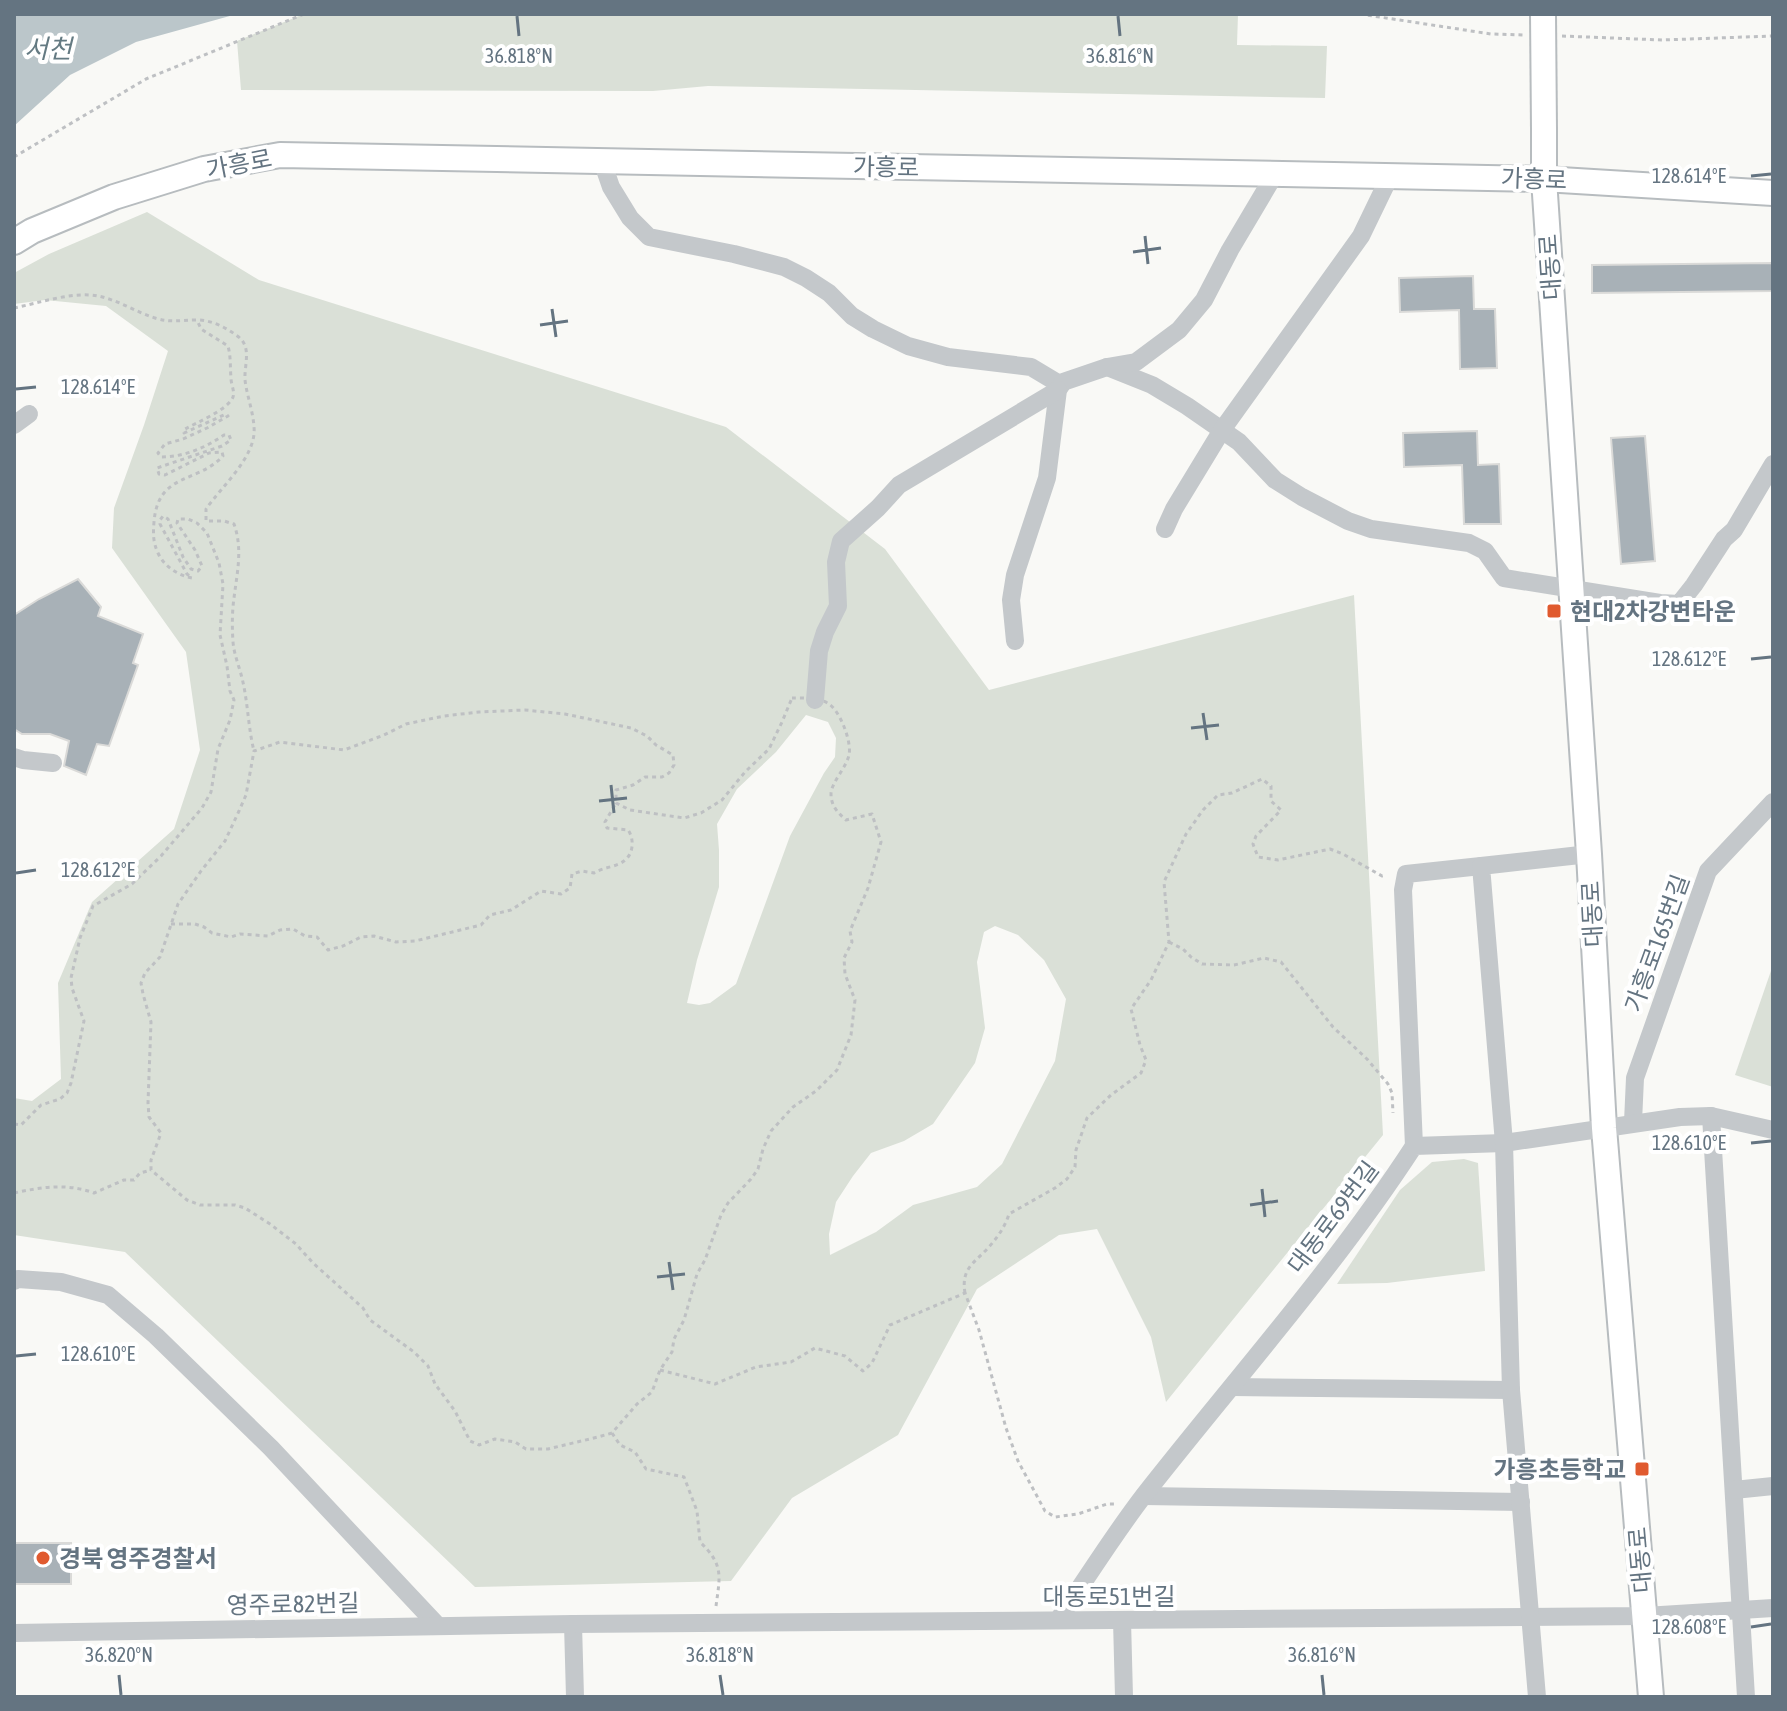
<svg xmlns="http://www.w3.org/2000/svg" width="1787" height="1711" font-family="'Asap Condensed','Noto Sans KR',sans-serif">
	<style>
		.green { fill: #dae0d7; fill-rule: evenodd }
		.water { fill: #bbc6ca }
		.building { fill: #a8b1b7; stroke: #dadad8; stroke-width: 2 }
		.lines { fill: none; stroke-linecap: round; stroke-linejoin: round }
		.major-casing { stroke: #b7bcbf; stroke-width: 28 }
		.path { stroke: #bec0c3; stroke-width: 3; stroke-dasharray: 4 4; stroke-linecap: butt }
		.minor { stroke: #c4c8cb; stroke-width: 18 }
		.major { stroke: #fff; stroke-width: 24 }
		.major-bridge-casing { stroke: #b7bcbf; stroke-width: 28; stroke-linecap: butt }
		.major-bridge { stroke: #fff; stroke-width: 24 }
		.ticks { fill: none; stroke: #647481; stroke-width: 3 }
		.poi-dot { fill: #e05a2f; stroke: #fff; stroke-width: 3 }
		.labels { text-anchor: middle; dominant-baseline: central; stroke-width: 8; stroke-linejoin: round; paint-order: stroke }
		.street-label { font-size: 24px; fill: #647481; stroke: #fff }
		.poi-label { font-size: 24px; font-weight: bold; fill: #647481; stroke: #fff; text-anchor: start }
		.water-label { font-size: 26px; font-style: italic; fill: #647a82; stroke: #fff }
		.ticks-label { font-size: 20px; text-anchor: middle; fill: #647481; stroke: #fff; stroke-width: 8; stroke-linejoin: round; paint-order: stroke }
	</style>
	<rect width="100%" height="100%" fill="#f9f9f6"/>
	<g class="green">
		<polygon points="304,14 1238,14 1237,45 1327,46 1325,98 708,86 653,91 241,90 237,41"/>
		<path d="M147,212L259,280L726,427L885,549L989,690L1354,595L1383,1135L1166,1402L1151,1337L1097,1229L1059,1235L977,1289L898,1435L792,1498L731,1581L475,1587L125,1252L14,1235V1098L32,1101L61,1079L58,983L92,902L174,829L200,750L186,652L112,548L114,508L144,425L168,351L106,306L45,300L14,304V273L49,254ZM806,715L828,722L836,738L835,757L824,773L790,836L736,984L710,1003L699,1005L687,1003L697,960L719,887V850L717,824L737,789L776,752ZM995,926L1018,935L1044,960L1066,999L1055,1061L1002,1164L977,1187L913,1205L876,1232L830,1255L829,1234L836,1202L853,1176L871,1153L904,1141L933,1124L975,1063L985,1028L977,962L984,932Z"/>
		<polygon points="1773,965 1773,1087 1735,1075"/>
		<polygon points="1464,1159 1478,1163 1485,1271 1387,1283 1337,1284 1400,1190 1432,1162"/>
	</g>
	<polygon class="water" points="14,14 237,14 136,42 70,75 14,126"/>
	<g class="building">
		<polygon points="1773,263 1773,291 1592,293 1592,265"/>
		<polygon points="1473,276 1474,309 1495,309 1497,368 1460,369 1459,310 1400,312 1399,278"/>
		<polygon points="1477,431 1478,465 1499,464 1501,524 1464,524 1462,465 1404,467 1403,433"/>
		<polygon points="1645,436 1655,561 1621,564 1611,438"/>
		<polygon points="78,579 101,607 98,616 143,634 133,663 138,665 109,746 97,744 86,775 64,766 69,741 50,734 22,734 14,729 14,615 39,599"/>
		<rect x="14" y="1543" width="57" height="41"/>
	</g>
	<g class="lines">
		<g class="major-casing">
			<g id="major">
				<polyline points="1544,130 1544,179 1589,854 1604,1128 1651,1697"/>
				<polyline points="14,242 32,231 114,197 204,169 280,155 1544,179 1773,193"/>
			</g>
		</g>
		<g class="path">
			<polyline points="1360,14 1491,34 1523,35"/>
			<polyline points="1562,36 1662,40 1773,36"/>
			<polyline points="14,157 146,79 304,14"/>
			<path d="M14,308C39,303 74,291 98,296C118,300 136,312 155,318C171,323 181,320 197,320C211,320 225,327 236,335C253,346 244,364 245,380C247,396 253,411 254,427C257,456 221,487 206,509V521H224L234,524C243,549 237,573 234,598C232,612 232,627 233,642C234,654 239,666 242,678C248,702 248,727 254,751"/>
			<path d="M792,698C803,698 819,697 829,704C840,711 852,742 849,755C846,768 831,783 831,794C831,806 838,813 846,820L872,814L881,842L868,888L850,931L852,942L844,958L845,974L855,1000L851,1035L837,1070L816,1091L793,1107L771,1131L763,1149L758,1169L751,1179L728,1203L721,1215L705,1260L697,1274L684,1320L674,1339L672,1352L660,1370L652,1392L637,1404L612,1433L598,1437L548,1449H526L515,1442L495,1439L479,1445L470,1441L455,1411L435,1384L428,1366L414,1352L370,1320L363,1308L313,1263L296,1244L270,1224L245,1208L235,1205H200L187,1200L151,1170V1160L161,1133L149,1117L148,1103L151,1022L143,994L141,983L145,973L160,957L178,904L201,871L225,841L239,811L246,795L254,751L280,742L344,750L384,735L406,724L444,716L479,712L525,710L565,714L631,728L647,736L656,745L673,755L674,765L669,773L662,777H645L633,785L616,790V803L630,810L684,818L701,813L722,800L745,772L769,749L782,722Z"/>
			<path d="M171,924H195L204,927L212,933L231,937L240,934L268,936L280,930L293,929L305,936L317,937L328,950L343,946L361,937L374,936L396,942L415,941L481,925L490,915L511,910L541,891L561,894L570,888L572,874L582,871L594,873C603,867 618,867 625,860C634,853 634,838 628,830L607,828L605,822L616,803"/>
			<polyline points="1169,942 1183,949 1191,957 1202,964 1234,965 1264,958 1281,962 1333,1027 1367,1059 1388,1084 1392,1093 1393,1113"/>
			<path d="M14,1124L21,1125L41,1105L60,1099L67,1093L71,1083L84,1021L72,988L71,978L80,938L93,906L132,884L161,856L202,808L211,792L218,749L230,720L234,700L230,691L227,666L220,635L223,584L219,563L207,533L197,523L188,519H178L177,523L195,550L202,566L198,571L191,569L183,557L168,519L163,516L160,520V524L187,574L192,578C177,575 164,566 158,553C153,542 153,534 154,522C158,472 197,484 223,456L222,452L209,453L165,475L159,474L157,468L222,446L231,440L229,435H224C205,448 184,457 161,457L158,453L165,444L183,439L207,428L228,416L226,414L184,433L185,429C196,423 229,409 233,397C235,391 231,385 231,378C230,367 231,357 228,346L201,329L197,320"/>
			<path d="M14,1193C42,1187 67,1183 94,1193L124,1180H134L140,1173L151,1170"/>
			<path d="M965,1293C961,1269 973,1264 988,1248C997,1238 1005,1227 1009,1214L1055,1188L1067,1179L1075,1167L1076,1150L1087,1118L1111,1095L1141,1073L1146,1060L1140,1045L1131,1009L1151,980L1169,942L1164,882L1186,834L1203,810L1218,795L1232,793L1262,779L1271,786V801L1281,810L1256,836L1253,844L1258,857L1278,860L1330,849L1343,854L1382,876L1386,875"/>
			<polyline points="660,1370 715,1384 756,1367 791,1362 815,1348 845,1356 863,1371 872,1363 890,1325 965,1293 979,1330 1006,1428 1018,1461 1045,1511 1055,1517 1078,1514 1107,1504 1114,1504"/>
			<path d="M612,1433L620,1445L635,1452L646,1469L684,1477L697,1511L700,1542C724,1565 720,1576 716,1606"/>
		</g>
		<g class="minor">
			<polyline points="602,161 611,187 630,218 649,237 734,254 784,267 806,278 829,293 852,316 873,329 908,346 948,357 1031,367 1061,385"/>
			<polyline points="1107,367 1152,385 1187,406 1239,442 1275,480 1302,497 1348,521 1371,529 1469,543 1485,551 1504,578 1660,603 1679,604 1694,585 1724,539 1734,530 1773,464"/>
			<polyline points="14,425 29,414"/>
			<polyline points="1165,529 1174,509 1222,430 1361,236 1390,176"/>
			<polyline points="1015,641 1011,600 1015,575 1047,478 1058,390 1063,382 1107,367 1136,362 1179,330 1204,300 1230,250 1275,174"/>
			<polyline points="815,700 819,651 825,632 838,606 836,562 841,541 878,508 899,485 1058,390"/>
			<polyline points="14,757 23,760 53,763"/>
			<polyline points="1711,1116 1746,1697"/>
			<polyline points="1633,1122 1635,1078 1708,871 1773,802"/>
			<polyline points="1414,1146 1403,890 1406,874 1481,866"/>
			<polyline points="14,1281 18,1279 61,1282 108,1295 156,1336 271,1448 438,1626"/>
			<polyline points="1233,1387 1511,1390"/>
			<polyline points="1734,1490 1773,1486"/>
			<polyline points="1144,1496 1521,1502"/>
			<path d="M1058,1620C1087,1578 1114,1534 1145,1494C1235,1379 1334,1269 1414,1146L1504,1143L1680,1117L1711,1116L1773,1130"/>
			<polyline points="1122,1620 1124,1697"/>
			<polyline points="573,1624 575,1697"/>
			<polyline points="14,1633 573,1624 1645,1616 1773,1608"/>
			<polyline points="1537,1697 1511,1390 1504,1143 1481,866 1589,854"/>
		</g>
		<use href="#major" class="major"/>
		<g class="major-bridge-casing">
			<polyline id="major-bridge" points="1543,14 1544,130"/>
		</g>
		<use href="#major-bridge" class="major-bridge"/>
	</g>
	<path class="ticks" d="M517,16L519,36M1118,16L1120,36M1751,176L1771,174M1145,236L1148,264M1133,252L1161,248M552,309L556,337M540,325L568,321M16,389L36,387M1751,659L1771,657M1203,713L1207,740M1191,728L1219,725M611,785L614,813M599,801L627,798M16,873L36,870M1751,1143L1771,1141M1262,1189L1265,1217M1250,1205L1278,1201M669,1262L673,1290M657,1277L685,1274M16,1356L36,1354M1751,1627L1771,1624M119,1675L121,1695M720,1675L723,1695M1322,1675L1324,1695"/>
	<g class="poi-dot">
		<rect x="1546" y="603" width="16" height="16" rx="4"/>
		<rect x="1634" y="1461" width="16" height="16" rx="4"/>
		<circle cx="43" cy="1558" r="8"/>
	</g>
	<g class="labels">
		<g class="street-label">
			<text transform="translate(239 164) rotate(-11)">가흥로</text>
			<text transform="translate(886 167) rotate(1)">가흥로</text>
			<text transform="translate(1534 179) rotate(2)">가흥로</text>
			<text transform="translate(1550 267) rotate(-94)">대동로</text>
			<text transform="translate(1592 914) rotate(-93)">대동로</text>
			<text transform="translate(1657 943) rotate(-70)">가흥로165번길</text>
			<text transform="translate(1333 1217) rotate(-53)">대동로69번길</text>
			<text transform="translate(1640 1560) rotate(-95)">대동로</text>
			<text x="1109" y="1596">대동로51번길</text>
			<text transform="translate(293 1604) rotate(-1)">영주로82번길</text>
		</g>
		<g class="poi-label">
			<text x="1570" y="611">현대2차강변타운</text>
			<text x="1626" y="1469" text-anchor="end">가흥초등학교</text>
			<text x="59" y="1558">경북 영주경찰서</text>
		</g>
		<g class="water-label">
			<text x="48" y="49">서천</text>
		</g>
	</g>
	<g class="ticks-label">
		<text x="519" y="63">36.818°N</text>
		<text x="1120" y="63">36.816°N</text>
		<text x="1689" y="183">128.614°E</text>
		<text x="98" y="394">128.614°E</text>
		<text x="1689" y="666">128.612°E</text>
		<text x="98" y="877">128.612°E</text>
		<text x="1689" y="1150">128.610°E</text>
		<text x="98" y="1361">128.610°E</text>
		<text x="1689" y="1634">128.608°E</text>
		<text x="119" y="1662">36.820°N</text>
		<text x="720" y="1662">36.818°N</text>
		<text x="1322" y="1662">36.816°N</text>
	</g>
	<rect width="1787" height="1711" fill="none" stroke="#647481" stroke-width="32"/>
</svg>
